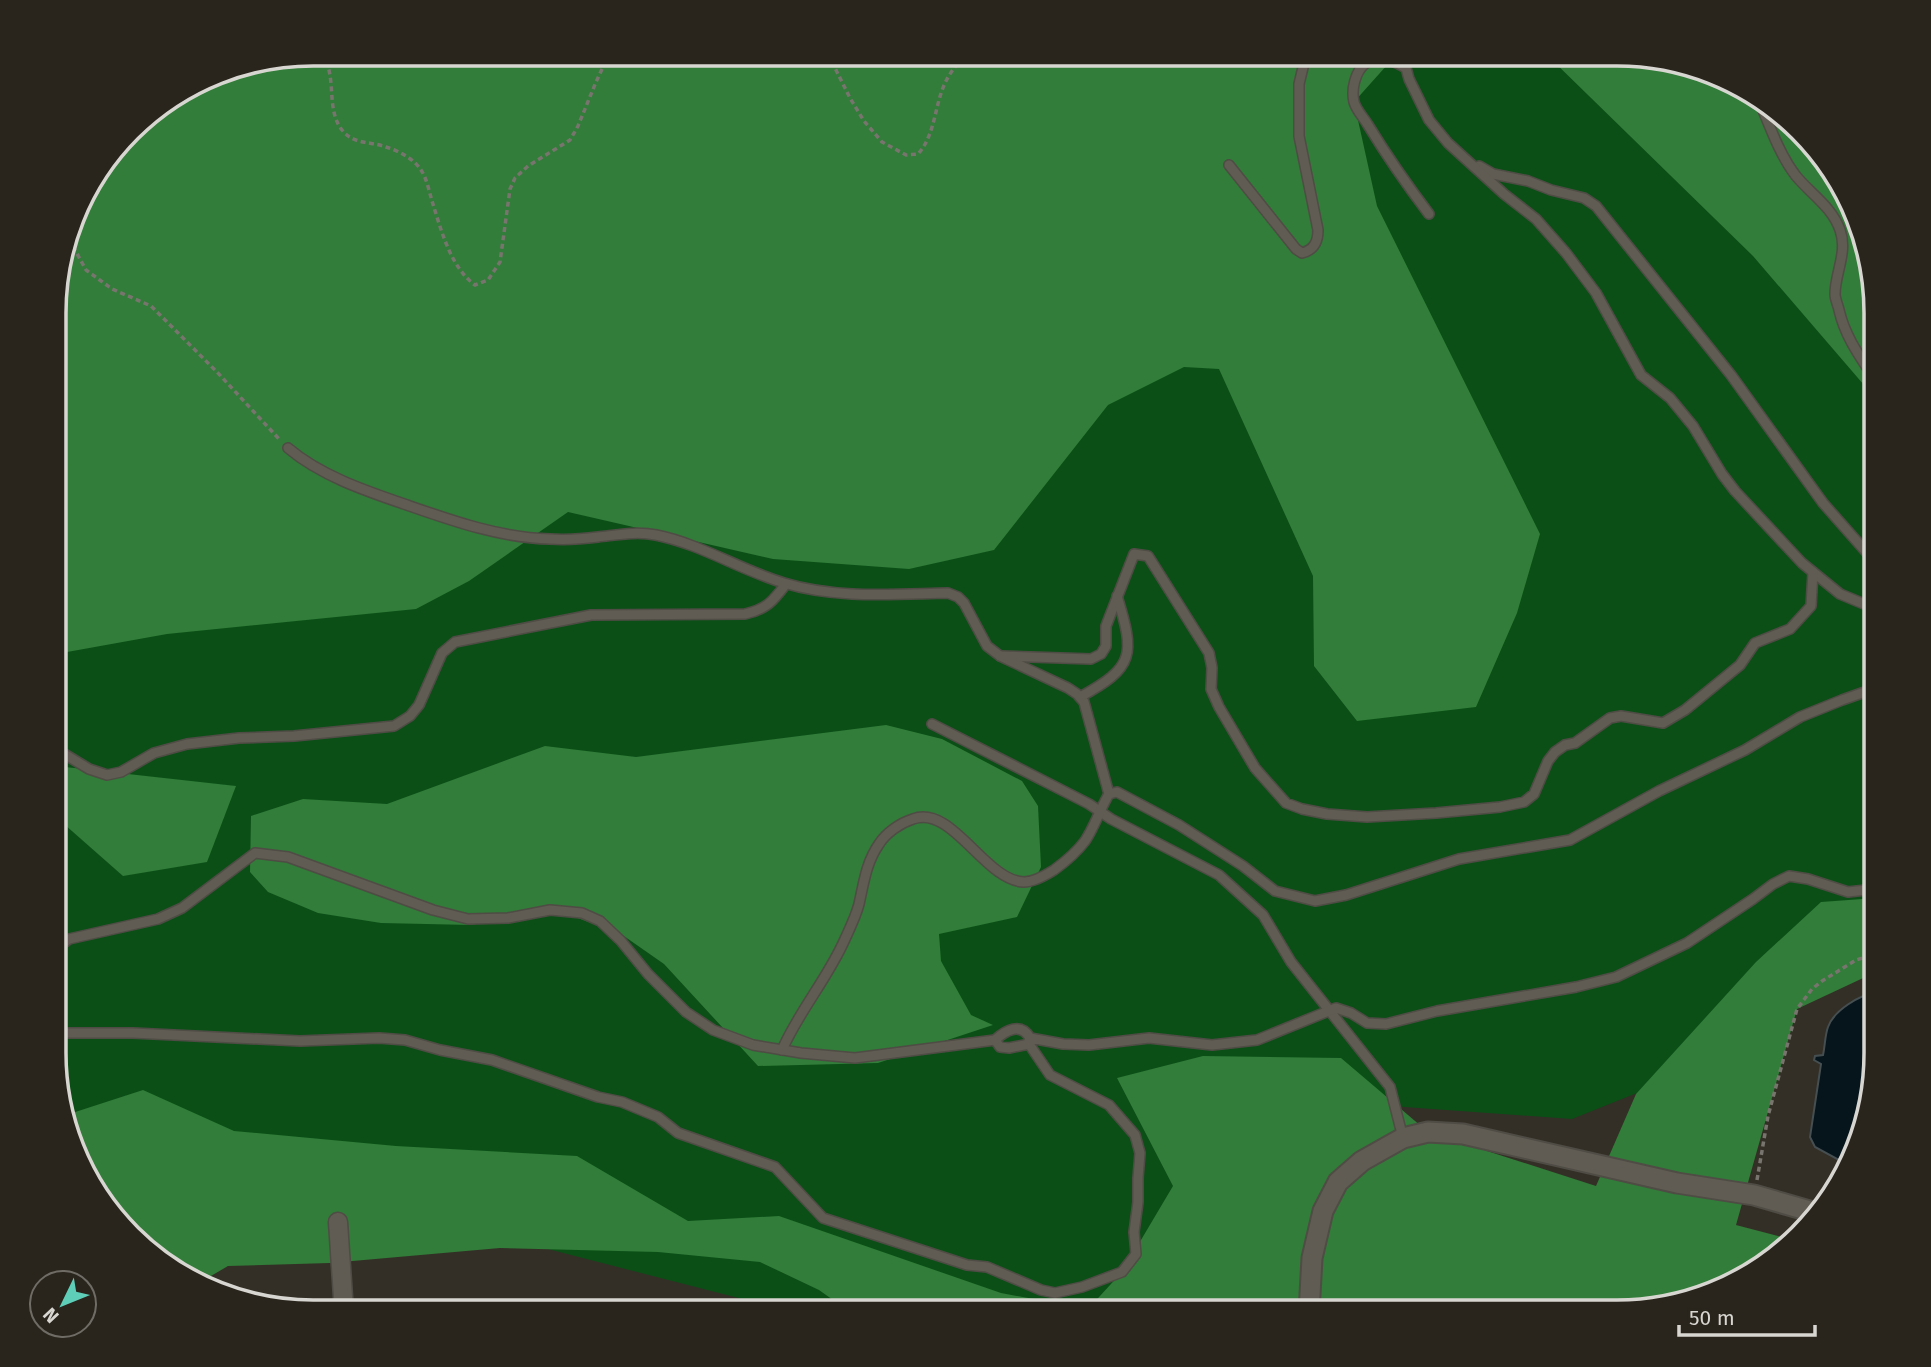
<svg xmlns="http://www.w3.org/2000/svg" width="1931" height="1367" font-family="'Fira Sans',sans-serif">
	<style>
		.green { fill: #0b4f17 }
		.forest { fill: #317d39 }
		.water { fill: #06151c; stroke: #454f52; stroke-width: 2 }
		.lines { fill: none; stroke-linecap: round; stroke-linejoin: round }
		.service-casing { stroke: #4f4c45; stroke-width: 12 }
		.minor-casing { stroke: #4f4c45; stroke-width: 21 }
		.tertiary-casing { stroke: #4f4c45; stroke-width: 23 }
		.path { stroke: #78756e; stroke-width: 3.5; stroke-dasharray: 5 3.5; stroke-linecap: butt }
		.service { stroke: #605c53; stroke-width: 9 }
		.minor { stroke: #605c53; stroke-width: 18 }
		.tertiary { stroke: #605c53; stroke-width: 19 }
		.rim { fill: none; stroke: #d8d6d0; stroke-width: 3.5 }
	</style>
	<rect width="100%" height="100%" fill="#332f26"/>
	<polygon class="green" points="1238,55 1634,55 1701,68 1775,108 1842,184 1876,297 1876,889 1853,907 1702,1067 1572,1119 1363,1104 1176,1313 793,1312 497,1236 89,1184 56,1087 56,606"/>
	<g class="forest">
		<polygon points="313,54 1396,55 1354,102 1377,206 1540,534 1517,613 1476,707 1357,721 1314,666 1313,576 1219,369 1184,367 1108,405 994,550 909,569 773,559 568,512 469,581 416,609 167,634 56,654 56,280 81,198 142,119 215,74"/>
		<polygon points="1547,55 1634,55 1701,68 1775,108 1842,184 1876,297 1876,399 1753,256"/>
		<polygon points="886,725 942,739 1022,781 1038,806 1041,867 1017,917 939,934 941,961 971,1015 993,1025 878,1063 758,1066 664,964 621,934 556,910 471,925 381,923 318,913 268,892 250,872 251,816 303,799 387,804 545,746 636,757"/>
		<polygon points="56,766 236,786 207,862 123,876 56,817"/>
		<polygon points="1876,898 1876,972 1797,1009 1736,1225 1790,1239 1733,1286 1618,1313 850,1312 819,1290 760,1262 658,1252 500,1248 330,1263 228,1266 199,1283 156,1259 89,1184 66,1115 143,1090 234,1131 396,1146 577,1156 688,1221 779,1216 1001,1293 1088,1309 1122,1272 1173,1186 1117,1078 1203,1056 1341,1058 1428,1132 1596,1186 1636,1094 1756,962 1821,902"/>
	</g>
	<path class="water" d="M1876,992V1070L1863,1137L1848,1165L1815,1147L1810,1137L1821,1064L1814,1060L1815,1056L1823,1055C1825,1046 1825,1035 1828,1027C1834,1010 1860,995 1876,992Z"/>
	<g class="lines">
		<g class="service-casing">
			<g id="service">
				<path d="M1758,98C1769,124 1779,154 1796,176C1811,194 1832,207 1840,230C1848,252 1835,273 1835,294C1835,299 1838,305 1839,310C1845,337 1861,358 1876,381"/>
				<path d="M1229,165L1296,249L1302,253C1314,250 1318,242 1318,230L1299,136V84L1306,55"/>
				<polyline points="1479,166 1493,174 1528,181 1551,190 1584,198 1596,206 1731,375 1823,503 1876,563"/>
				<path d="M1429,214C1407,185 1387,156 1368,125C1364,118 1356,110 1354,102C1351,90 1355,71 1366,63C1378,54 1394,61 1406,68L1409,79L1429,120L1448,143L1504,194L1536,219L1566,253L1596,293L1641,375L1670,398L1693,426L1722,474L1735,491L1802,563L1840,594L1876,609"/>
				<path d="M288,448C321,476 366,491 407,505C453,521 501,538 550,539C566,540 582,539 598,537C617,535 636,531 656,535C701,544 740,570 784,583C836,599 894,594 948,593L958,597L964,603L987,646L1000,656L1068,688L1077,694L1084,702L1109,794"/>
				<polyline points="1000,656 1091,659 1101,654 1106,646 1106,626 1134,554 1148,556 1209,653 1212,668 1211,689 1219,707 1255,768 1286,803 1302,809 1327,814 1367,817 1436,813 1500,807 1524,802 1534,794 1548,761 1555,752 1565,745 1575,743 1610,718 1621,716 1663,723 1685,710 1740,665 1755,643 1790,629 1811,606 1813,572"/>
				<path d="M1080,697C1135,667 1135,655 1117,596"/>
				<polyline points="932,724 1089,804 1111,819 1219,875 1263,915 1291,962 1390,1087 1403,1138"/>
				<path d="M56,749L89,769L107,775L121,772L154,753L187,744L239,738L294,736L394,726L410,716L419,705L442,653L455,642L591,615L745,614C767,609 773,601 786,584"/>
				<polyline points="56,949 69,939 158,919 182,908 255,853 288,857 433,910 468,919 508,918 550,910 582,913 600,921 621,941 648,974 686,1012 713,1030 753,1045 801,1053 855,1058 995,1040"/>
				<polyline points="56,1033 133,1033 300,1041 379,1038 405,1040 440,1050 492,1060 598,1097 622,1102 658,1117 678,1133 775,1167 823,1218 967,1265 987,1267 1041,1290 1055,1293 1082,1287 1122,1272 1136,1254 1134,1232 1138,1202 1138,1178 1140,1153 1135,1135 1109,1105 1050,1075 1029,1044"/>
				<path d="M1029,1040V1044L1009,1048L1000,1047L995,1040C1006,1030 1021,1022 1030,1038L1063,1044L1089,1045L1149,1038L1212,1045L1257,1040L1336,1008L1351,1013L1367,1023L1386,1024L1437,1011L1576,987L1616,977L1687,943L1753,899L1773,884L1789,876L1808,879L1848,892L1866,890L1876,879"/>
				<path d="M782,1050C799,1011 828,978 845,939C850,928 856,916 859,904C864,882 866,863 879,844C886,833 900,823 913,819C952,804 985,881 1024,882C1033,882 1046,875 1054,870C1065,862 1076,853 1085,841C1095,826 1100,809 1109,794L1117,792L1179,825L1243,866L1275,891L1315,901L1346,895L1459,859L1570,840L1659,791L1745,750L1800,717L1842,700L1876,688"/>
			</g>
		</g>
		<g class="minor-casing">
			<polyline id="minor" points="338,1222 344,1312"/>
		</g>
		<g class="tertiary-casing">
			<polyline id="tertiary" points="1309,1313 1312,1258 1323,1211 1338,1182 1362,1161 1403,1138 1428,1132 1463,1134 1677,1183 1754,1195 1820,1214"/>
		</g>
		<g class="path">
			<path d="M322,54C338,77 325,108 342,130C354,145 370,141 386,147C399,151 414,159 421,170C427,179 429,191 432,201C441,229 450,267 475,285L488,280L500,262L510,189L515,178L528,166L570,140L578,126L596,82L609,54"/>
			<path d="M828,54L850,98L864,121L882,142L906,155L918,154C936,134 934,105 946,81C951,71 958,63 966,55"/>
			<polyline points="69,239 86,270 112,289 151,306 217,372 279,439"/>
			<polyline points="1757,1180 1768,1116 1797,1009 1812,989 1822,981 1856,960 1876,954"/>
		</g>
		<use href="#service" class="service"/>
		<use href="#minor" class="minor"/>
		<use href="#tertiary" class="tertiary"/>
	</g>
	<path d="M0 0H1931V1367H0ZM313 66H1617A247 247 0 0 1 1864 313V1053A247 247 0 0 1 1617 1300H313A247 247 0 0 1 66 1053V313A247 247 0 0 1 313 66Z" fill="#29251d" fill-rule="evenodd"/>
	<path class="rim" d="M313 66H1617A247 247 0 0 1 1864 313V1053A247 247 0 0 1 1617 1300H313A247 247 0 0 1 66 1053V313A247 247 0 0 1 313 66Z"/>
	<g transform="translate(63 1304) rotate(227)"><circle r="33" fill="#29251d" stroke="#6f6c65" stroke-width="2"/>
	<path d="M0-5L12 26L0 18L-12 26Z" fill="#5eceb8"/>
	<text y="-10" font-size="19" font-weight="bold" text-anchor="middle" fill="#d8d6d0">N</text>
	</g>
	<path d="M1679 1325v10h136v-10" fill="none" stroke="#d8d6d0" stroke-width="3.5"/>
	<text x="1689" y="1325" font-size="21" fill="#d8d6d0" stroke="#29251d" stroke-width="5" paint-order="stroke">50 m</text>
</svg>
